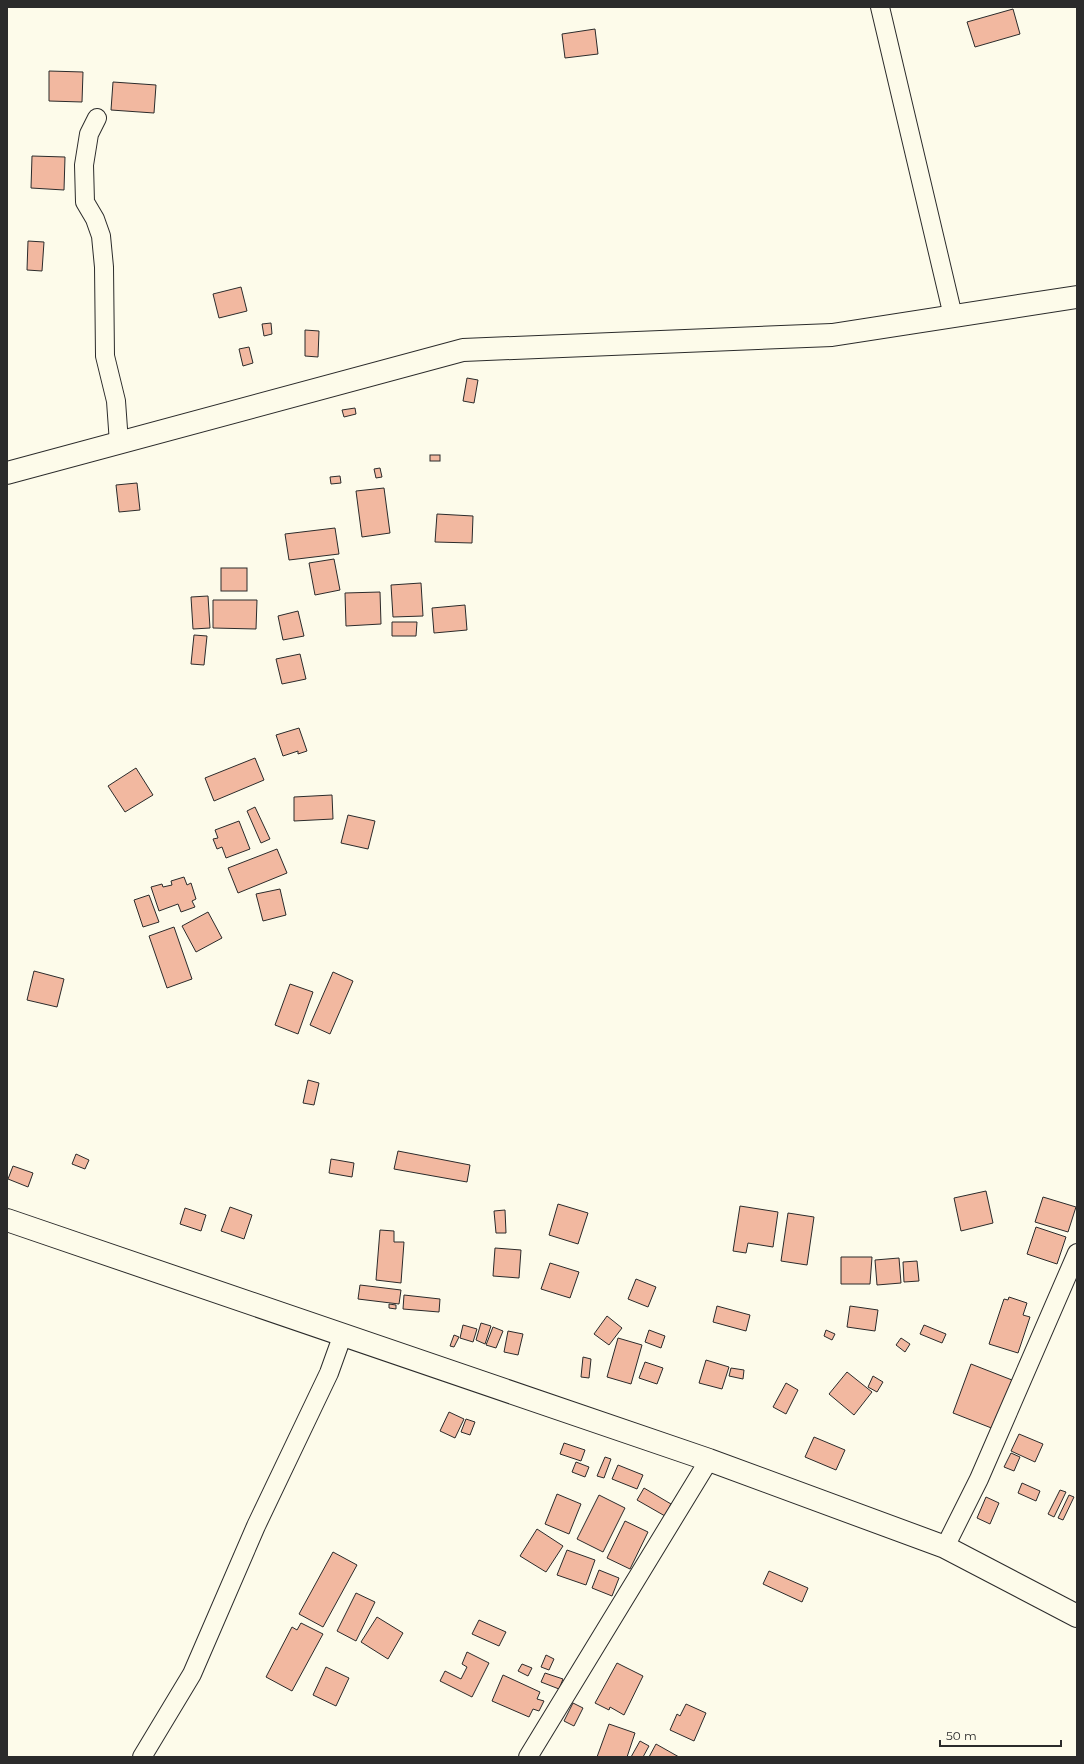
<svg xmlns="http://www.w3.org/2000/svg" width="1084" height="1764" font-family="Montserrat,sans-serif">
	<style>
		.building { fill: #f2b8a0; stroke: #2b2b2b }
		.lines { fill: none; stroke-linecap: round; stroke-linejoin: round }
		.minor-casing { stroke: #2b2b2b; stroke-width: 20 }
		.major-casing { stroke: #2b2b2b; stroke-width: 24 }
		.minor { stroke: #fdfbea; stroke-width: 18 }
		.major { stroke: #fdfbea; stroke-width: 22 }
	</style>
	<rect width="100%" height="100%" fill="#fdfbea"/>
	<g class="building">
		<polygon points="1013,9 1020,34 975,47 967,22"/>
		<polygon points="595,29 598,54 565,58 562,34"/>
		<polygon points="49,71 83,72 82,102 49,101"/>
		<polygon points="113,82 156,85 154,113 111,110"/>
		<polygon points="32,156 65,157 64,190 31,188"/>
		<polygon points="28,241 44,242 42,271 27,270"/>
		<polygon points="241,287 247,311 219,318 213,294"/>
		<polygon points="271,323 272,334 264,336 262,324"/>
		<polygon points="305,330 319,331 318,357 305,356"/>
		<polygon points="249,347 253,363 243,366 239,349"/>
		<polygon points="467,378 478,380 474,403 463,401"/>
		<polygon points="355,408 356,414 344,417 342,410"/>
		<rect x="430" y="455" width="10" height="6"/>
		<polygon points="380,468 382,477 376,478 374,469"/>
		<polygon points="340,476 341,483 331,484 330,477"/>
		<polygon points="137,483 140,510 119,512 116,485"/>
		<polygon points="384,488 390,533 362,537 356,491"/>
		<polygon points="437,514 473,516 472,543 435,542"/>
		<polygon points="335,528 339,554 289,560 285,534"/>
		<polygon points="334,559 340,590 315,595 309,563"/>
		<rect x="221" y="568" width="26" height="23"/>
		<polygon points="421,583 423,616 393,617 391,585"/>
		<polygon points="380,592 381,624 346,626 345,593"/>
		<polygon points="208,596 210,628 193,629 191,597"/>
		<polygon points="213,600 257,600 256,629 213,628"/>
		<polygon points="465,605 467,630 434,633 432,608"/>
		<polygon points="298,611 304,636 283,640 278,616"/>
		<polygon points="392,622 417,622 416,636 392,636"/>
		<polygon points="194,635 207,636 204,665 191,664"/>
		<polygon points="300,654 306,679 282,684 276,659"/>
		<polygon points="299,728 307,751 298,754 298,751 283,756 276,735"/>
		<polygon points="255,758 264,780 214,801 205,778"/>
		<polygon points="136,768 153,795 125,812 108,786"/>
		<polygon points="332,795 333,819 294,821 294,797"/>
		<polygon points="255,807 270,839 261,843 247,811"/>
		<polygon points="348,815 375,821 368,849 341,843"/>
		<polygon points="239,821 250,849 226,858 222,847 217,849 213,839 218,838 215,830"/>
		<polygon points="277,849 287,873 238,893 228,868"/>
		<polygon points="184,877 187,885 191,883 196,899 192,901 195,907 181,912 178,904 159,911 151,887 162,884 163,887 172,885 171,881"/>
		<polygon points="280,889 286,915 263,921 256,894"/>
		<polygon points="149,895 159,922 143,927 134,900"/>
		<polygon points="208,912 222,938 196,952 182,926"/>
		<polygon points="174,927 192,979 167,988 149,936"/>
		<polygon points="34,971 64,979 57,1007 27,1000"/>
		<polygon points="333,972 353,981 330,1034 310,1025"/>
		<polygon points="290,984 313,992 298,1034 275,1025"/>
		<polygon points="308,1080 319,1083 314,1105 303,1103"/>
		<polygon points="398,1151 470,1165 467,1182 394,1169"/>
		<polygon points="76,1154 89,1160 85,1169 72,1164"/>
		<polygon points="331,1159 354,1163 352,1177 329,1173"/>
		<polygon points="13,1166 33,1173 28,1187 8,1179"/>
		<polygon points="986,1191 993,1223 961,1231 954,1198"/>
		<polygon points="1043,1197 1076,1207 1068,1232 1035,1222"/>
		<polygon points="558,1204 588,1213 578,1244 549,1235"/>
		<polygon points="740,1206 778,1212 773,1247 748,1243 746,1253 733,1251"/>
		<polygon points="230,1207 252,1215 244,1239 221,1231"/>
		<polygon points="185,1208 206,1215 201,1231 180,1224"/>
		<polygon points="505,1210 506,1233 496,1233 494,1211"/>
		<polygon points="788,1213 814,1217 807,1265 781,1261"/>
		<polygon points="1036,1227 1066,1237 1057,1264 1027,1254"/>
		<polygon points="380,1230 394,1231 394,1242 404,1242 401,1283 376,1280"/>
		<polygon points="495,1248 521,1250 519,1278 493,1276"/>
		<polygon points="841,1257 872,1257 870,1284 841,1284"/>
		<polygon points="899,1258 901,1283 877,1285 875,1260"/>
		<polygon points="917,1261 919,1281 904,1282 903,1262"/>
		<polygon points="550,1263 579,1272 570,1298 541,1289"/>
		<polygon points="636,1279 656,1287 648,1307 628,1299"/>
		<polygon points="360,1285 401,1290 399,1304 358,1299"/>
		<polygon points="404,1295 440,1299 439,1312 403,1309"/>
		<polygon points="1009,1297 1027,1303 1023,1315 1030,1317 1018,1353 989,1344 1004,1299 1008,1300"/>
		<polygon points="389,1304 396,1305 396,1309 389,1308"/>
		<polygon points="717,1306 750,1315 746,1331 713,1322"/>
		<polygon points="850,1306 878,1310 875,1331 847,1327"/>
		<polygon points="607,1316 622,1328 609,1345 594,1334"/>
		<polygon points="481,1323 491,1326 485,1344 476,1340"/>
		<polygon points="463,1325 477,1329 473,1342 460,1338"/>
		<polygon points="924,1325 946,1334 942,1343 920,1334"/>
		<polygon points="493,1327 503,1331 496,1348 486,1345"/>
		<polygon points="649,1330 665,1336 661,1348 645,1342"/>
		<polygon points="826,1330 835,1334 832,1340 824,1336"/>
		<polygon points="508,1331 523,1334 518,1355 504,1352"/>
		<polygon points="454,1335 459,1337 454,1347 450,1346"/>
		<polygon points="618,1338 642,1345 631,1384 607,1377"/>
		<polygon points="901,1338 910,1344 905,1352 896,1345"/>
		<polygon points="583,1357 591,1359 589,1378 581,1377"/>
		<polygon points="706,1360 729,1367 722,1389 699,1383"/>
		<polygon points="645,1362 663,1368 657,1384 639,1378"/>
		<polygon points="971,1364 1012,1380 994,1429 953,1413"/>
		<polygon points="731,1368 744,1370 743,1379 729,1376"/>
		<polygon points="847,1372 872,1392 854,1415 829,1394"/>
		<polygon points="873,1376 883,1382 877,1392 868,1387"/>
		<polygon points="786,1383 798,1390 786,1414 773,1407"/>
		<polygon points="449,1412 464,1419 455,1438 440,1431"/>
		<polygon points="466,1419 475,1422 470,1435 461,1432"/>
		<polygon points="1019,1434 1043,1444 1035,1462 1011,1451"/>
		<polygon points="814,1437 845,1450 836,1470 805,1457"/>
		<polygon points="564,1443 585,1450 581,1461 560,1454"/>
		<polygon points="1011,1453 1020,1457 1014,1471 1004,1467"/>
		<polygon points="605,1457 611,1459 604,1478 597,1476"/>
		<polygon points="576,1462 589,1467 585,1477 572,1472"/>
		<polygon points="618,1465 643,1475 637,1489 612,1479"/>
		<polygon points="1022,1483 1040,1491 1036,1501 1018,1493"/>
		<polygon points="644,1488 671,1504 665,1516 637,1500"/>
		<polygon points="1060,1490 1066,1492 1054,1517 1048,1514"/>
		<polygon points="557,1494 581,1504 569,1534 545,1524"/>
		<polygon points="599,1495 625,1508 603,1552 577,1539"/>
		<polygon points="1069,1495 1074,1497 1063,1520 1058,1518"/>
		<polygon points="986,1497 999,1503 990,1524 977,1518"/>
		<polygon points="625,1521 648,1532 630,1569 607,1558"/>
		<polygon points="537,1529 563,1546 546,1572 520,1556"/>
		<polygon points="567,1550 595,1560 586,1585 557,1575"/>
		<polygon points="333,1552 357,1565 323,1627 299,1614"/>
		<polygon points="599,1570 619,1578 612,1596 592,1588"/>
		<polygon points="769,1571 808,1588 802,1602 763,1584"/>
		<polygon points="356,1593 375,1602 356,1641 337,1631"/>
		<polygon points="377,1617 403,1633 388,1659 361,1642"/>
		<polygon points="479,1620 506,1632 499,1646 472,1634"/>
		<polygon points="301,1623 323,1634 292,1691 266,1677 292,1627 297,1630"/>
		<polygon points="467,1652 489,1663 472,1697 440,1681 445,1671 461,1679 467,1667 462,1664"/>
		<polygon points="546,1655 554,1659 549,1670 541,1667"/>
		<polygon points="617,1663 643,1676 624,1715 610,1707 609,1710 595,1703"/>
		<polygon points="522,1664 532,1668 528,1676 518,1671"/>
		<polygon points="326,1667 349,1678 336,1706 313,1695"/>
		<polygon points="545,1673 563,1679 559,1689 541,1682"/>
		<polygon points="503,1675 540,1692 537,1699 544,1701 539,1711 533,1709 529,1717 492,1701"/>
		<polygon points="573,1703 583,1708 574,1726 564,1721"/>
		<polygon points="686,1704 706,1713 694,1741 670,1730 677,1714 680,1716"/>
		<polygon points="609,1724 635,1733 627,1757 597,1757"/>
		<polygon points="640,1741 649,1746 643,1757 631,1757"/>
		<polygon points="656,1744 679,1757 649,1757"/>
	</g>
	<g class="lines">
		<g class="minor-casing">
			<g id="minor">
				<polyline points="880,7 953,316"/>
				<polyline points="97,118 89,134 84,165 85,202 95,219 101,236 104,267 105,356 116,401 119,443"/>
				<polyline points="945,1547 979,1479 1077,1253"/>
				<polyline points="142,1757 192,1674 256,1526 329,1373 343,1334"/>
				<polyline points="528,1757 709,1460"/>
			</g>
		</g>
		<g class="major-casing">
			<g id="major">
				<polyline points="7,473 463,350 832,335 1077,297"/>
				<polyline points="7,1220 709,1460 945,1547 1077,1616"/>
			</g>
		</g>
		<use href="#minor" class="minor"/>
		<use href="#major" class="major"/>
	</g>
	<rect width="1084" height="1764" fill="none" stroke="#2b2b2b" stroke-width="16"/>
	<path d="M940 1740v6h121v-6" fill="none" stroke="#2b2b2b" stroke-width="2"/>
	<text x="946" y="1740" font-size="12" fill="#2b2b2b" stroke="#fdfbea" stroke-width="3" paint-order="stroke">50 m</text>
</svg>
